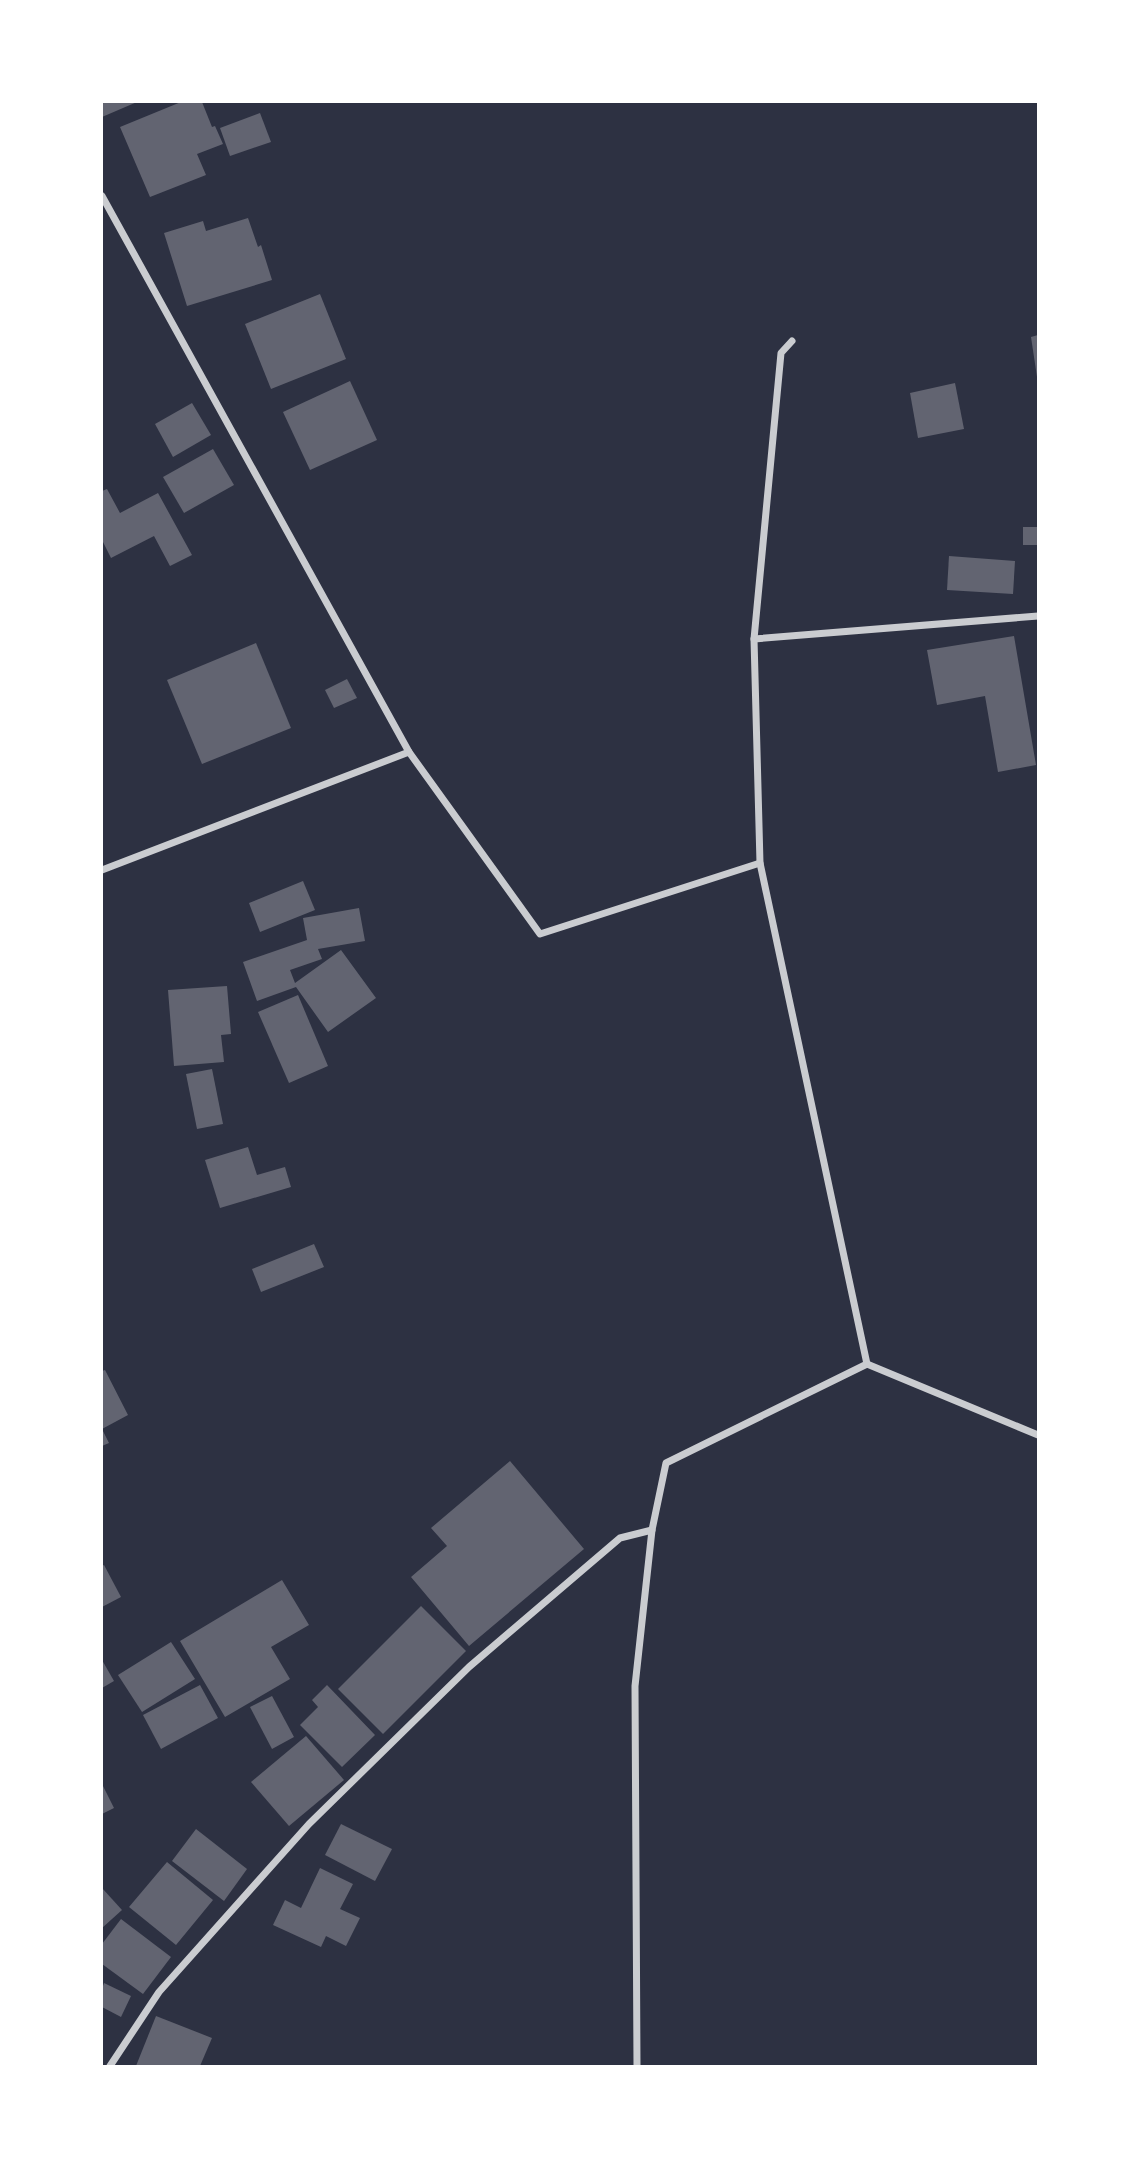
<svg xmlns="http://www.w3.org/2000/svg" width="1140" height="2168" font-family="'PT Sans Narrow',sans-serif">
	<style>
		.building { fill: #626471 }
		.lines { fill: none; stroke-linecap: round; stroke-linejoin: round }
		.minor { stroke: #caccd0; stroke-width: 7 }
	</style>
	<rect width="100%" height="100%" fill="#2d3142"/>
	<g class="building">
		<polygon points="102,102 137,102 102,117"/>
		<polygon points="181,102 202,102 212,127 215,126 223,144 197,154 206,175 150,197 120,127"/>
		<polygon points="260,113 271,142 230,156 220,128"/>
		<polygon points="248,218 258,247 261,245 272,280 187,306 164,233 203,221 206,231"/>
		<polygon points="320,294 346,359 271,389 245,324"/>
		<polygon points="1038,335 1038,377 1037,377 1031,337"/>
		<polygon points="350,381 377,440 310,470 283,412"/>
		<polygon points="955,383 964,429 918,438 910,393"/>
		<polygon points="192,403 211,435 173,457 155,424"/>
		<polygon points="213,449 234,485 184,513 163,477"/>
		<polygon points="107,489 120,513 158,493 192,555 170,566 154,536 111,558 102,540 102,491"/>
		<rect x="1023" y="527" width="15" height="18"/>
		<polygon points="949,556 1015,561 1013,594 947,590"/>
		<polygon points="1014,636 1036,765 998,772 985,696 937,705 927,650"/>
		<polygon points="256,643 291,728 202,764 167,680"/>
		<polygon points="347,679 357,698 334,708 325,690"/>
		<polygon points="303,881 315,910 260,932 249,903"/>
		<polygon points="359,908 365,941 318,949 322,959 290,970 295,983 341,950 376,998 328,1032 296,987 257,1001 243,962 307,940 303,918"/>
		<polygon points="227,986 231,1034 221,1035 224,1062 174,1066 168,990"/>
		<polygon points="298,995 328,1066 289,1083 258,1012"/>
		<polygon points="212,1069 223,1124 197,1129 186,1074"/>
		<polygon points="248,1147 257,1175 285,1167 291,1187 220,1208 205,1160"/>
		<polygon points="314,1244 324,1267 261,1292 252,1269"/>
		<polygon points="105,1370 128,1415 102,1429 109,1443 102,1446 102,1371"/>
		<polygon points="510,1461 584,1549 469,1646 411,1577 447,1546 431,1528"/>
		<polygon points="104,1565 121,1597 102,1607 102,1566"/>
		<polygon points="282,1580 309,1625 271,1647 290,1679 225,1717 180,1641"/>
		<polygon points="421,1606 466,1651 383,1734 338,1689"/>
		<polygon points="171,1642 195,1679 142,1712 118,1675"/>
		<polygon points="102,1660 114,1681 102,1688"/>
		<polygon points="200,1685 218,1718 161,1749 143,1715"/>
		<polygon points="327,1685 375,1735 342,1767 300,1725 318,1707 312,1700"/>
		<polygon points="272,1696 294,1737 272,1749 250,1707"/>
		<polygon points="306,1736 344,1780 289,1826 251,1782"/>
		<polygon points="102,1784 114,1808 102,1814"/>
		<polygon points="341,1824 392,1849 375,1881 325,1855"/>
		<polygon points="196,1829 247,1869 224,1901 172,1861"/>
		<polygon points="167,1862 213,1900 176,1945 129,1907"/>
		<polygon points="320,1868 353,1884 340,1909 360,1918 346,1946 326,1936 321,1947 273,1925 285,1900 301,1908"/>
		<polygon points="102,1888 122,1910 102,1928"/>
		<polygon points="121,1919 171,1957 143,1994 102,1964 102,1944"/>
		<polygon points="104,1983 131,1996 121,2017 102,2007 102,1989"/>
		<polygon points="156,2016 212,2038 200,2066 136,2066"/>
	</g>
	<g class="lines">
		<g class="minor">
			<polyline points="102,196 409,752 540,934 760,863"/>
			<polyline points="792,341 781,353 754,639 760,863 867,1364"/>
			<polyline points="754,639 1038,616"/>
			<polyline points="102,870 409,752"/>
			<polyline points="110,2066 159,1992 309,1824 469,1667 620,1538 652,1530"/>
			<polyline points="637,2066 635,1686 652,1530 666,1463 867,1364 1038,1435"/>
		</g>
	</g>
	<rect width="1140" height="2168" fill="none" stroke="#ffffff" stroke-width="206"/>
</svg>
